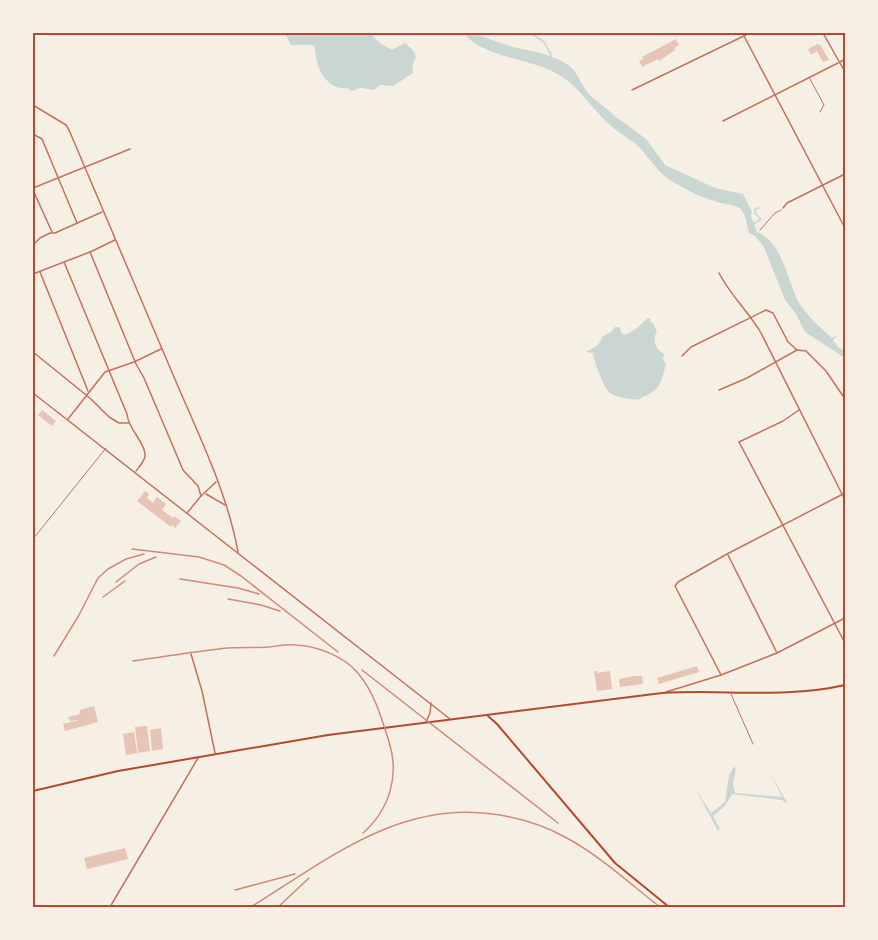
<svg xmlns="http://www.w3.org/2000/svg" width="878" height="940" font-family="Roboto,sans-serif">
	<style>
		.water { fill: #c9d6d2 }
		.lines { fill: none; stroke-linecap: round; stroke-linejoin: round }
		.stream { stroke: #c9d6d2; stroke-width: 1.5 }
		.building { fill: #e6c5b7 }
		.service { stroke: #c5725c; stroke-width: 1 }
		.pedestrian { stroke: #c5725c; stroke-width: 1 }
		.minor { stroke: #c5725c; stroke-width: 1.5 }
		.tertiary { stroke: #c5725c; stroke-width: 1.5 }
		.secondary { stroke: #b5482f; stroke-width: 2 }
		.primary { stroke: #b5482f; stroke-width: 2 }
		.rail { stroke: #cf8b77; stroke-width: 1.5 }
		.neatline { fill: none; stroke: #b5482f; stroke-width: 2 }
	</style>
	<rect width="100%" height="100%" fill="#f6efe4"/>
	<g class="water">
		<path d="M285,33H370L381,44L392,50L405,43C425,60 410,56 413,73L393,86L380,85L374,90L361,88L351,91L347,88C333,90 322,78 318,65C315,59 317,53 314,46C306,44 299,46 291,45Z"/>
		<path d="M463,33C478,33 489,39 503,44C524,51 550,52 568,65C580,74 580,85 590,95C599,104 609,109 616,118L619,119L646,139L665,165L715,188L743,194L752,212L751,216L757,232C783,243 787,280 799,303C807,316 821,328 832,338L839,335L833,340L838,347L845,351V358L805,332L796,314L785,300L764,247L755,236L749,233L745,216L740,208C732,204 722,204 714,201C700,197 685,189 673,182C659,174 649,158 639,147C631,139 618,133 610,125C590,107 578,84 554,72C528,58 485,58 463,33Z"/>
		<path d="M648,318L651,319L650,322L653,323L657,331C652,339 655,349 664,354L663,360L666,364C664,371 661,386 655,390C655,391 640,399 639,399C633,401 612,396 609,392C603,385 594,362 593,353L586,352L598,345L603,336L611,332L615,327H620L621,333L625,335L636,329Z"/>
		<polygon points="736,767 733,786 735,793 782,797 771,775 788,804 782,800 732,794 725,806 713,816 720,829 718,831 695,788 711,813 725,802 729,776 733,768"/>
	</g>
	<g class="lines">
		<g class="stream">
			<polyline points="530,33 544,42 551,54 550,57"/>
			<polyline points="33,35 39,33"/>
			<polyline points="753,224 761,219 755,213 755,209 759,208"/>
		</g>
	</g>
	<g class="building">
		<polygon points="676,39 679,45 674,48 675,50 659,61 658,59 642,67 639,61 643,59 642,57"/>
		<polygon points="818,44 821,46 829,60 823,62 817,51 811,55 808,49"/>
		<polygon points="42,410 56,421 52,426 38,415"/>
		<polygon points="145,491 149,494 147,498 153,503 157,497 166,504 162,510 173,518 174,516 181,521 175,528 172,525 171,527 137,501"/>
		<polygon points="697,666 699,672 659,684 657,678"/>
		<polygon points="594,671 597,671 597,673 610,671 612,689 597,691"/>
		<polygon points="634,676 642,676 643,684 620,687 619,679"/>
		<polygon points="94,706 98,722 65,731 63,724 79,720 70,721 68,717 78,715 80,713 80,710"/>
		<polygon points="147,726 150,751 138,753 135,727"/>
		<polygon points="161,728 163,749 152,751 150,730"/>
		<polygon points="134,732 137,753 126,755 123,734"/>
		<polygon points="125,848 128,859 87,869 84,858"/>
	</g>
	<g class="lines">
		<g class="service">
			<polyline points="810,79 824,105 820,112"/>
			<polyline points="33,539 106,448"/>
			<polyline points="731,694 753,744"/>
		</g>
		<polyline class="pedestrian" points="760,230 775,213 781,210"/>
		<g class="minor">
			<polyline points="744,36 845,228"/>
			<polyline points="632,90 750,33"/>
			<path d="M33,105L66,125L69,130C104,213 139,295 174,377C198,434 227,491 238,552"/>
			<polyline points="723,121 838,63"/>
			<polyline points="33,134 42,139 77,223"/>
			<polyline points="33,188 130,149"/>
			<polyline points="33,190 52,232"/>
			<polyline points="783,208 787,203 845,174"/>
			<polyline points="33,245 40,238 50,233 55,233 102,212"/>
			<polyline points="90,252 136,364 144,378 183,470 198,486 201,496"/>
			<path d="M64,262L127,414C128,429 144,441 145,454C146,460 139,467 136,471"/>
			<polyline points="40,272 88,391"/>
			<path d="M719,273C730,295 749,312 761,333L845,500"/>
			<polyline points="33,274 90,252 115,240"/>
			<polyline points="33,352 91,399 109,417 119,423 129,423"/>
			<polyline points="682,356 691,347 766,310 773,313 788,342 797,350"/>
			<polyline points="719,390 747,378 797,350 806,351 826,371 845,399"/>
			<polyline points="799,410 783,421 739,442 845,643"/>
			<polyline points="68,419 105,372 134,362 161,349"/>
			<polyline points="206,494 225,505"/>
			<polyline points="187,513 201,496 216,482"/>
			<polyline points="728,555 777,653"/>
			<polyline points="191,654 202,691 215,753"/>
			<polyline points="721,675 675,586 678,582 727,554 845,493"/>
			<polyline points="666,692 721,675 777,653 845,618"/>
			<polyline points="426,722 430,713 431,703"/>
		</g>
		<g class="tertiary">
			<polyline points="823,33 845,72"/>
			<polyline points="840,62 845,59"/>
			<polyline points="33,393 450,719"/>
			<polyline points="110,907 198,758"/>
		</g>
		<polyline class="secondary" points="488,716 497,724 615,863 669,907"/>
		<path class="primary" d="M33,791L118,771L328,735L662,693C723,689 784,699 845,685"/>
		<g class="rail">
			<polyline points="132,549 199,557 224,565 241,576 338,652"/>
			<polyline points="180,579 238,588 259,594"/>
			<polyline points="116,582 139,564 156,557"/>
			<polyline points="103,597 125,581"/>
			<polyline points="228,599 261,605 280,611"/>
			<polyline points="54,656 79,615 98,578 108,569 126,559 144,554"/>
			<path d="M133,661C164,657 196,651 228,648C241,647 255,648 269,647C278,646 287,644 296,645C317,646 343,656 357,672C374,691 382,719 389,742C400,776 389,810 363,833"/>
			<polyline points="362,670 558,823"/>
			<polyline points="235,890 295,874"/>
			<path d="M251,907C330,858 402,798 500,815C523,819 545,826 565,837C599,855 629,883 660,907"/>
			<polyline points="278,907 309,878"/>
		</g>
	</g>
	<rect width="878" height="940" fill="none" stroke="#f6efe4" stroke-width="69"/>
	<rect x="34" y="34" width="810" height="872" class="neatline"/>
</svg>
